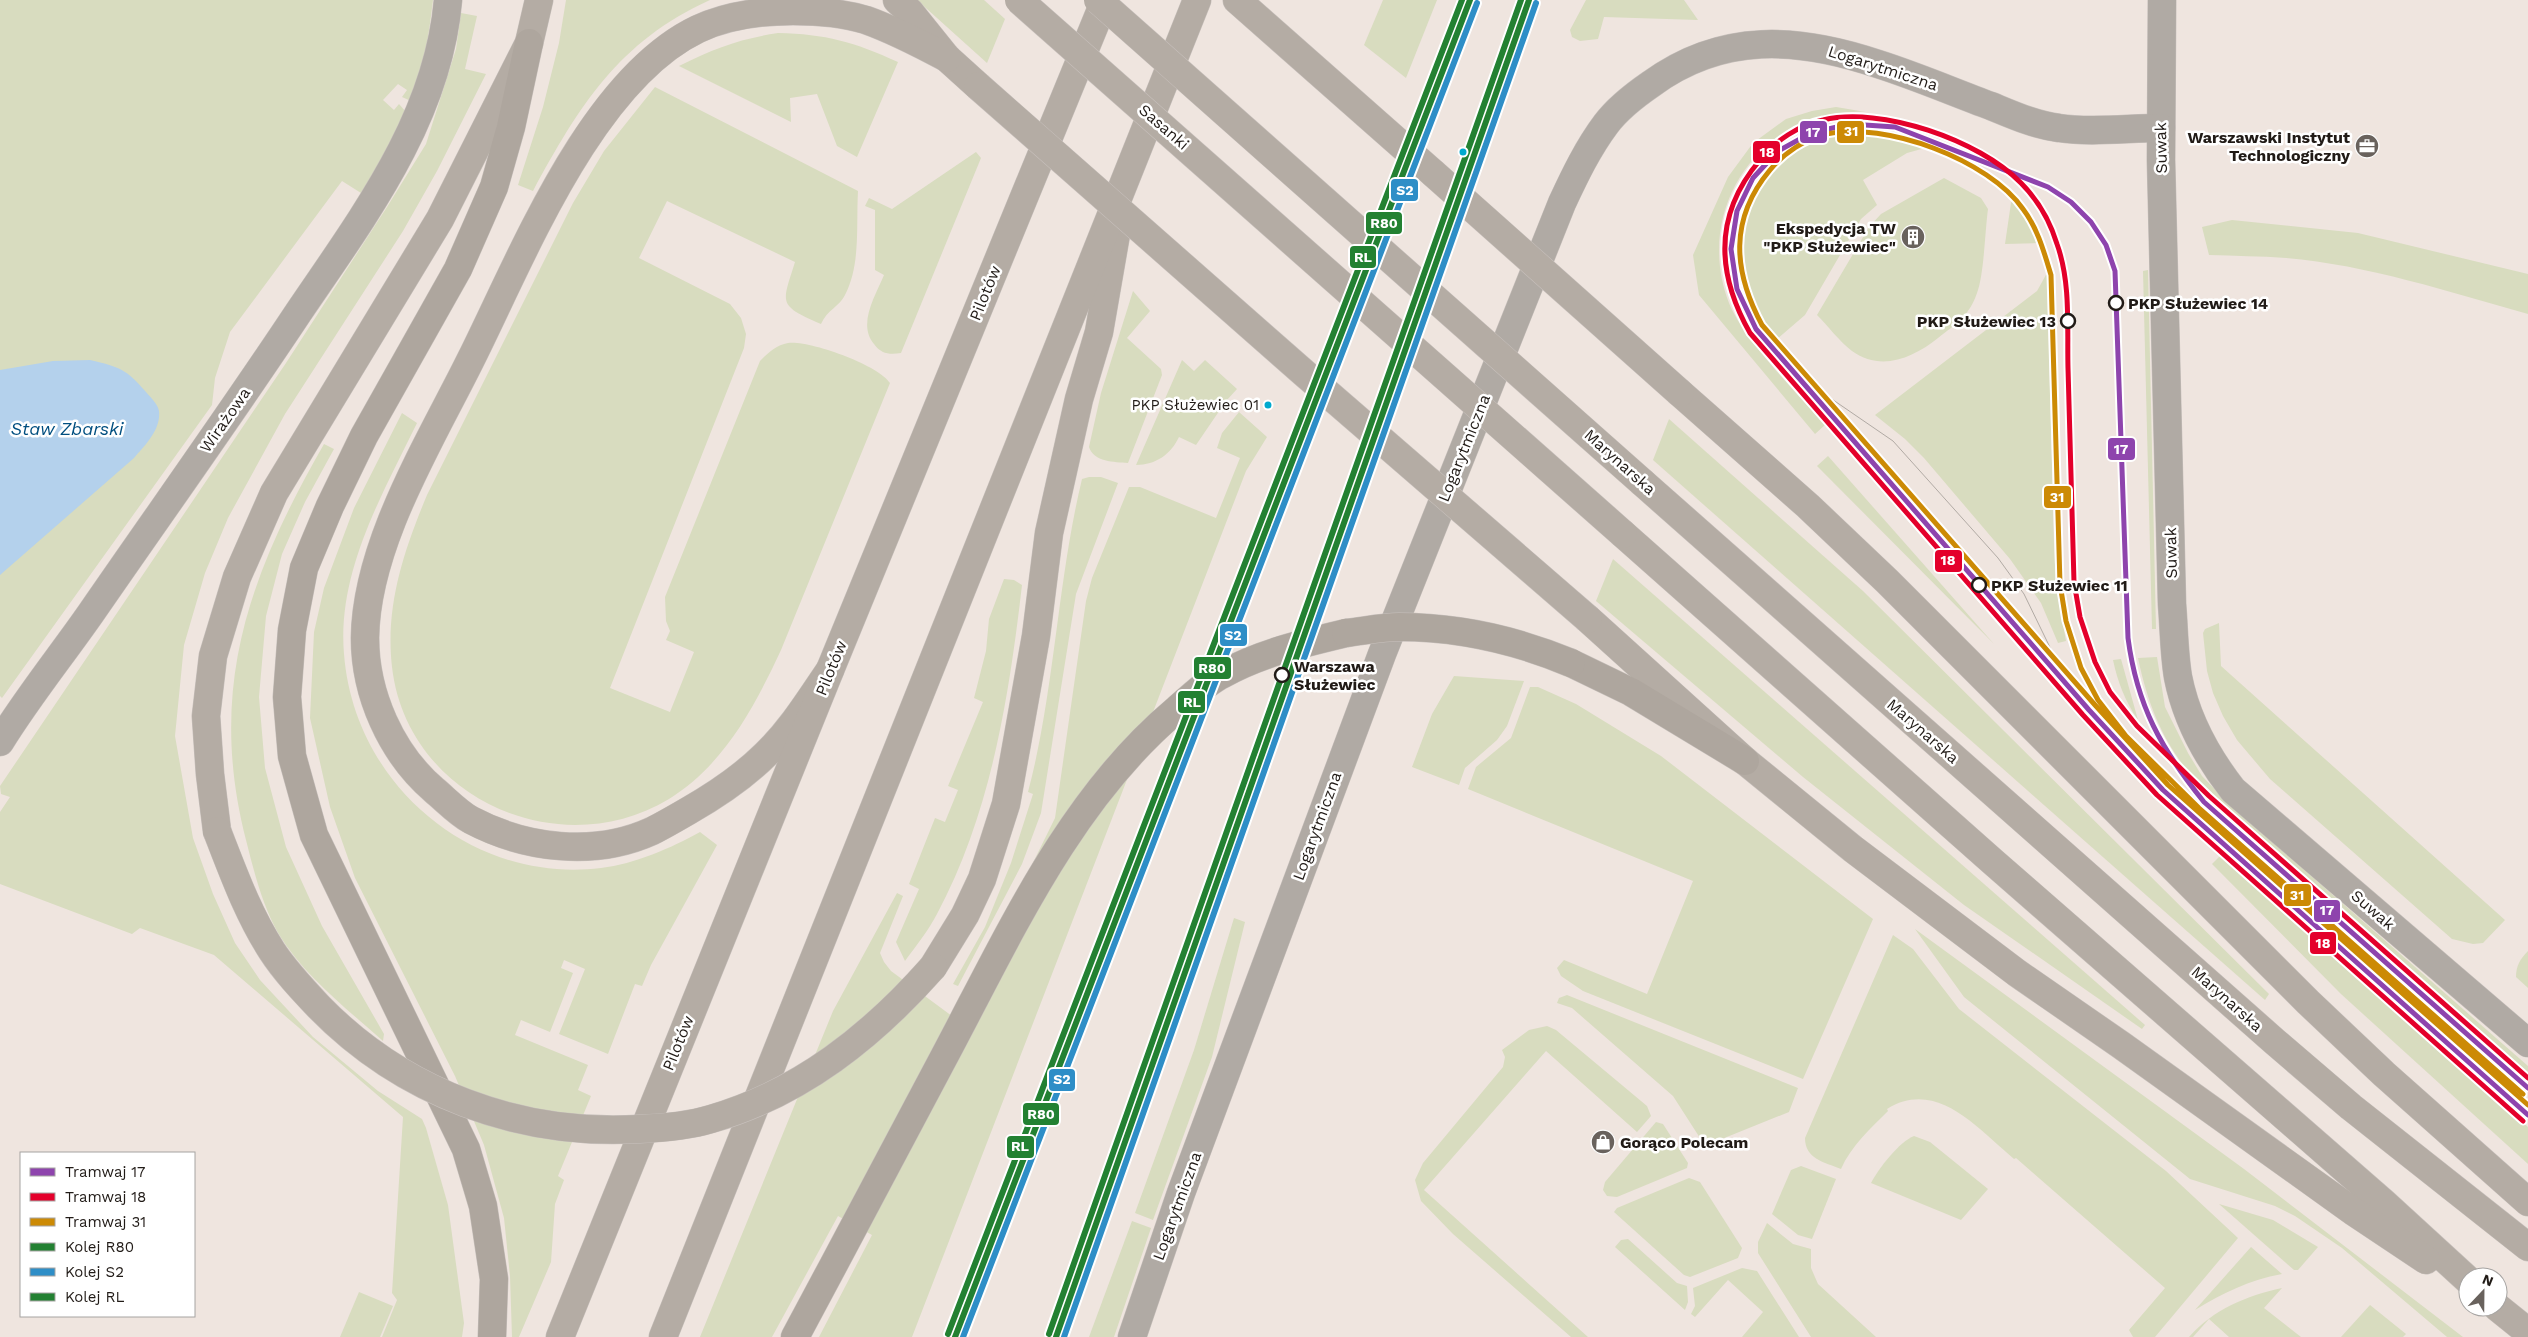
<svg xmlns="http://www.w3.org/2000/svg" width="2528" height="1337" font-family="'Work Sans',sans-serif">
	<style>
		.green { fill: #d8dcbf }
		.water { fill: #b4d1ec }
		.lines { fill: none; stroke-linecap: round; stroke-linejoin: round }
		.street-casing { stroke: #c8c1bd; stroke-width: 29 }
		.primary-casing { stroke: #c8c1bd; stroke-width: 29 }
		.highway-casing { stroke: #c8c1bd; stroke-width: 29 }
		.street { stroke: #b0aaa4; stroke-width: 28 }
		.primary { stroke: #b4aca4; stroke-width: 28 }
		.highway { stroke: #aea69e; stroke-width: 28 }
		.tram { stroke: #b1aaa4; stroke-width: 1 }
		.primary-bridge-casing { stroke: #c8c1bd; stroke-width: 29; stroke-linecap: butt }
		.highway-bridge-casing { stroke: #c8c1bd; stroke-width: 29; stroke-linecap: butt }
		.primary-bridge { stroke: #b4aca4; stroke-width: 28 }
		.highway-bridge { stroke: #aea69e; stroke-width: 28 }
		.rail-1-casing { stroke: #fff; stroke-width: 10 }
		.rail-2-casing { stroke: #fff; stroke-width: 10 }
		.rail-3-casing { stroke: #fff; stroke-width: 10 }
		.rail-1 { stroke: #238132; stroke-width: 6 }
		.rail-2 { stroke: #2e8ec7; stroke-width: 6 }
		.rail-3 { stroke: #238132; stroke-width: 6 }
		.tram-1-casing { stroke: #fff; stroke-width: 9 }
		.tram-2-casing { stroke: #fff; stroke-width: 9 }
		.tram-3-casing { stroke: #fff; stroke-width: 9 }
		.tram-1 { stroke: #8e44ad; stroke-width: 5 }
		.tram-2 { stroke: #e4002b; stroke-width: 5 }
		.tram-3 { stroke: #cc8a05; stroke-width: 5 }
		.bus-dot { fill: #00a9ce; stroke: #fff; stroke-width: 2 }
		.stop-dot { fill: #fff; stroke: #211b17; stroke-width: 2.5 }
		.labels { text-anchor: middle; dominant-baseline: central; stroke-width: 5; stroke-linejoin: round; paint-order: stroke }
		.bus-label { font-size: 15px; fill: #211b17; stroke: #fff; text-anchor: end }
		.street-label { font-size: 16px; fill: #211b17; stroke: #fff }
		.poi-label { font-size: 16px; font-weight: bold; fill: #211b17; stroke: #fff; text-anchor: end }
		.stop-label { font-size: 16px; font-weight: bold; fill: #211b17; stroke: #fff; text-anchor: start }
		.water-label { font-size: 18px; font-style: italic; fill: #004e7f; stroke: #fff }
		.line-badge { stroke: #fff; stroke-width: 2 }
		.badge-label { font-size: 14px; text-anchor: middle; font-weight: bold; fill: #fff }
	</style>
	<rect width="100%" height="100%" fill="#efe5df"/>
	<g class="green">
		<path d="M0,0H433C429,34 424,69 411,101L402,97L407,90L398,84L383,100L394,110L399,104L406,112L397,135L361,193L342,181L230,332L215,378L212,405L2,698L0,696Z"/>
		<path d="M566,0H710C619,41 579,106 533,191L518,185L543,107L559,43Z"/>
		<polygon points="917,0 984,0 1005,19 987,63"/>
		<polygon points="1383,0 1437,0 1406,78 1364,45"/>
		<polygon points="1586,0 1684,0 1698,20 1604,17 1598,39 1580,41 1572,37 1570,30"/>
		<polygon points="461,13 477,16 465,69 486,74 437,171 403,231 285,414 228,518 205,573 184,645 175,736 193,838 213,894 235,943 260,980 313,1037 378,1091 422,1119 426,1128 448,1205 464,1323 462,1337 382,1337 397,1300 392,1293 403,1117 214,955 140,928 132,934 0,884 0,812 10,797 1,794 0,786 286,363 387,207 426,144 456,49"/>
		<path d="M778,33C826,34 854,42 898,62L857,157L837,146L817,94L790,98L791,122L679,66C715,48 739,39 778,33Z"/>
		<path d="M655,87L858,191C856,225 861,264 845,295C840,306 827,310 821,324C777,305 782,304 795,262L667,201L639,258L730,304L741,318L746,334L744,348L610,688L670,712L694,652L666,640L670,631L666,621L665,597L760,361C768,353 776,345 788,343C809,340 879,365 890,383L781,650C755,706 724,765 669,799C558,866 407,797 392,667C385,606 404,550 427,495L573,203L604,151Z"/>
		<path d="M1836,107L1866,112C1763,107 1692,207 1729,303C1743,339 1798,394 1825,425L1815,434L1699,295L1693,255L1728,177L1753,143L1786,119L1812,111Z"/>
		<path d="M1853,133L1883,135L1925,148L1907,153L1863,180L1877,205L1861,219L1805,315L1776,340C1765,327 1752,312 1746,296C1725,235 1756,158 1819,138C1829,135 1842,135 1853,133Z"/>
		<path d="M976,152L981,158L901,353C890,355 881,354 874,344C857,324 876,295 884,275L875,270V210L865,206L869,198L892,209Z"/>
		<path d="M1944,178L1981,198L1988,209C1985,231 1984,275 1977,293C1969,316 1957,323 1938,338C1913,358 1881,372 1852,351C1839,341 1828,326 1817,315L1869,227L1881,214Z"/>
		<polygon points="2012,196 2026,211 2041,243 2005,244"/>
		<path d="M2232,220L2358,233L2528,274V314C2449,292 2368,265 2286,258C2260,256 2235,256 2209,255L2202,227Z"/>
		<polygon points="2148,270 2156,629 2152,629 2143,271"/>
		<polygon points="2047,273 2054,544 2056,586 2066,641 2058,643 2041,603 2010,559 1924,458 1905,439 1875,415 2037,291"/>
		<path d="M1133,291L1150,311L1127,338L1161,369L1162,375L1128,463C1114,462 1094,462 1089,447L1101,393Z"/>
		<path d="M1182,360L1194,371L1205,360L1237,389L1226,401L1196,445L1179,437C1171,454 1156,465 1136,465Z"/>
		<polygon points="1239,412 1267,437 1246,471 912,1337 819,1337 872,1235 838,1216 772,1337 700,1337 833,1011 897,893 903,896 880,953 884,962 891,971 956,1019 1055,818 1086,601 1092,578 1129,487 1140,487 1216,518 1240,458 1217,448 1222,433"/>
		<path d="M402,413L417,423C382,495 337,572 344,654C354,784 471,884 601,868C635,864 671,848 700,832L717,845L651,965L642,986L635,984L608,1054L559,1034L585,969L564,960L561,968L573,973L550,1032L521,1020L515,1035L588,1065L578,1090L591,1096L558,1176L564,1180L555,1204L551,1262L519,1337H512L510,1276L504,1218L484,1145L455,1076L355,878L330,807L310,718L314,632L324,588L354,508Z"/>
		<polygon points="1669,419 1863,591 2269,994 2265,1000 1653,460"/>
		<path d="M324,444L334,449L305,502L282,554L266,616L259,697L265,768L286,847L322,926L384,1034L383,1041C346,1008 304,976 278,933C262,904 254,872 246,840C207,688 249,575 324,444Z"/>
		<polygon points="1828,456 1994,644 1817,466"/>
		<path d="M1089,477H1101L1118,483L1076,594L1041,813L1022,864L958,986L953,984L985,927L1011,863L1033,794L1028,792C1055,690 1057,583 1082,479Z"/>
		<polygon points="1613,559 2145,1025 2142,1029 1964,905 1803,777 1596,601"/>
		<path d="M1004,579L1014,580L1022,585C1009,697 991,813 937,914C928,931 916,946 905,961L896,942L919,889L909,884L935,818L945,822L958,790L948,786L983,702L974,698L986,651L989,619Z"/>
		<polygon points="2219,623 2221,666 2505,920 2483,943 2473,944 2452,939 2270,779 2237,740 2223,716 2213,693 2207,671 2203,633 2205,629"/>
		<path d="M2157,657L2165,707L2188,753L2202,776L2228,803L2528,1066V1079L2234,821C2180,768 2154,734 2138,658Z"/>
		<path d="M2121,659L2138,720C2125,701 2118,683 2113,660Z"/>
		<polygon points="1454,676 1524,681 1507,726 1497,740 1465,768 1459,785 1412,767 1432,714"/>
		<polygon points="1530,687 1538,687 1576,704 1661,756 1873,919 1803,1079 1583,991 1561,976 1557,968 1564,960 1647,994 1693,881 1468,789 1476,767 1511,738"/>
		<polygon points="2220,856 2528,1127 2528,1164 2341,994 2212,864"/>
		<polygon points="1234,918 1245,922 1212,1057 1153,1220 1135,1213 1194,1050"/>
		<polygon points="1915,929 2244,1169 2463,1337 2447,1337 2342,1248 2295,1216 2275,1206 2190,1179 1964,997"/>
		<path d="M1893,935L1913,949L1959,1009L2166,1171L2238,1238L2155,1337H2133L2129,1330L2165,1288L2016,1158L2014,1159C1978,1129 1937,1078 1887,1109L1888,1111C1871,1128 1851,1146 1841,1169C1824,1162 1805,1159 1805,1138Z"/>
		<path d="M2528,951V988L2516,977C2516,966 2520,959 2528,951Z"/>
		<polygon points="1567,995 1798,1088 1789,1112 1707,1145 1700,1138 1673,1096 1572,1008 1557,1003 1559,998"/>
		<polygon points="1547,1026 1556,1030 1647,1106 1651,1116 1637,1132 1546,1051 1424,1190 1588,1337 1571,1337 1453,1234 1421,1201 1415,1180 1423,1163 1503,1067 1505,1057 1502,1050 1529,1030"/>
		<polygon points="1656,1122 1663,1124 1688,1163 1687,1168 1617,1197 1607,1196 1603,1190 1605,1182"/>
		<path d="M1914,1136L1930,1142L1988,1189L1961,1220L1871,1183C1878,1169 1900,1141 1914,1136Z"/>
		<polygon points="1801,1166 1836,1179 1812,1239 1798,1235 1772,1214 1791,1170"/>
		<polygon points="1689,1178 1700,1182 1742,1248 1738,1258 1690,1277 1684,1275 1614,1212 1617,1208"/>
		<polygon points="2219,1204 2273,1220 2318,1247 2298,1270 2294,1270"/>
		<polygon points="1132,1221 1151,1228 1114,1337 1089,1337"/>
		<polygon points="1767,1223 1793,1244 1811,1249 1811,1268 1818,1284 1876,1337 1811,1337 1758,1253 1758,1242"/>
		<polygon points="1628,1239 1677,1283 1687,1286 1688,1302 1685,1310 1615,1247 1621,1240"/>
		<path d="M2251,1247L2282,1274C2249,1280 2223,1293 2195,1310Z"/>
		<polygon points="1742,1268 1757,1271 1799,1337 1742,1337 1763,1312 1728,1280 1695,1317 1691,1314 1695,1306 1693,1288"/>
		<path d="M2282,1288L2264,1308L2301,1337H2229L2209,1319L2193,1337H2189C2214,1309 2246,1296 2282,1288Z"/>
		<polygon points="359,1292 393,1306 380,1337 340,1337"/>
		<polygon points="2370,1305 2406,1334 2403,1337 2341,1337"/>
	</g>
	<path class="water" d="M90,360C120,367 126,369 146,392C150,397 158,404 159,411C161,430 145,445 134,458L0,575V370L53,361Z"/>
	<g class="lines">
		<g class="street-casing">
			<g id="street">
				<path d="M2162,0L2161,160L2172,604C2174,628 2174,653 2178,677C2186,718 2208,758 2233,790L2528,1043"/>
				<path d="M0,742C27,698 61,656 91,613C160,513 231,414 298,313C363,217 438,119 448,0"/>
				<path d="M1132,1337L1181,1193L1382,654L1562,203C1575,175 1588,148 1606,124C1618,108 1635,95 1651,84C1722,32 1798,37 1878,64C1916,76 1953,92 1991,106C2013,115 2035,125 2059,128C2090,133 2129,128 2161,128"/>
			</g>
		</g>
		<g class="primary-casing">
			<g id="primary">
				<polyline points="897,0 910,12 947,58 978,86"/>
				<polyline points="1237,0 1433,173"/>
				<polyline points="1680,393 1808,506 1887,581 2308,1002 2384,1074 2528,1202"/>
				<polyline points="1643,483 2274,1041 2351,1107 2528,1247"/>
				<polyline points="1623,534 1992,861 2385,1204 2468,1280"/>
				<polyline points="1588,619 1745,761 1853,849 2017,973 2121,1045 2354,1212 2426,1260"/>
				<path d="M830,670C810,699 792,729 766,754C743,777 716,795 688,811C676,818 664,825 652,831C595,857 526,849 471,820C458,813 446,800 434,790C391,753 365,694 365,638C366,544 430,442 471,359C522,257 591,80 698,29C728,15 761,11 793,11C817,11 843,13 866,20C894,30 921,44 947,58"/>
				<polyline points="217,831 210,774 206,716 213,656 237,577 274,493 440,219 529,43 539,0"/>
				<polyline points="933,967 965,915 982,879 1006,804 1036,636 1049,533 1079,399 1099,332 1116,234"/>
				<polyline points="2497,1307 2528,1332"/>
				<polyline points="560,1337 830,670 1105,0"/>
				<polyline points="663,1337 1197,0"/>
			</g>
		</g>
		<g class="highway-casing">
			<g id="highway">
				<polyline points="1571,663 1631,692 1745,761"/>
				<polyline points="492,1337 494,1279 483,1206 466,1149 314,835 292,756 287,697 292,630 304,568 330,506 364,436 458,269 494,187 511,127 529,43"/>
				<path d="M795,1337C845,1244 894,1151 944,1057C1008,937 1069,800 1175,711C1190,698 1205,683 1223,674C1261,653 1304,643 1346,633"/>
			</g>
		</g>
		<use href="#street" class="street"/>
		<use href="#primary" class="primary"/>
		<use href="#highway" class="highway"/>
		<polyline class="tram" points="1779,356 1804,380 1893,441 1998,558 2024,594 2061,670 2089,710"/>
		<g class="primary-bridge-casing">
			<g id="primary-bridge">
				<polyline points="1019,0 1623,534"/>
				<polyline points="1098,0 1643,483"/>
				<polyline points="978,86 1304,373 1588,619"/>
				<polyline points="1433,173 1680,393"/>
				<path d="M217,831C233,872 248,914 272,951C285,971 302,989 319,1007C403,1093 519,1136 639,1129C663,1128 688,1126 711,1119C801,1093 872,1036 933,967"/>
			</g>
		</g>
		<g class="highway-bridge-casing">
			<path id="highway-bridge" d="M1346,633C1364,631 1382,627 1399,627C1459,627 1516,640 1571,663"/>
		</g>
		<use href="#primary-bridge" class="primary-bridge"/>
		<use href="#highway-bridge" class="highway-bridge"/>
		<g class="rail-1-casing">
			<g id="rail-1">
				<polyline points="955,1337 1470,0"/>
				<polyline points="1056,1337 1529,0"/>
			</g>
		</g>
		<g class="rail-2-casing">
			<g id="rail-2">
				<polyline points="963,1337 1477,3"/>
				<polyline points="1064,1337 1536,3"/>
			</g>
		</g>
		<g class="rail-3-casing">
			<g id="rail-3">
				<polyline points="948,1334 1462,0"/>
				<polyline points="1049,1334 1521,0"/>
			</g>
		</g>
		<use href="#rail-1" class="rail-1"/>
		<use href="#rail-2" class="rail-2"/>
		<use href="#rail-3" class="rail-3"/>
		<g class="tram-1-casing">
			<path id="tram-1" d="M2528,1088L2204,802C2161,749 2137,706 2128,638L2115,271L2106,245L2091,222L2071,202L2048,187L1895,127L1850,124L1811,133L1778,151L1753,178L1737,211L1731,249L1737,289L1756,329L2089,710L2163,790L2528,1115"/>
		</g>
		<g class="tram-2-casing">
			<path id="tram-2" d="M2523,1121L2157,795L2083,715L1750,333C1716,273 1714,214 1760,160C1775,141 1799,125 1823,120C1881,106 1979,140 2021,183C2038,200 2050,221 2057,244C2071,283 2067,327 2068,368C2070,439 2072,511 2074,582L2080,617L2095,662L2110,692L2137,726L2209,796L2528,1078"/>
		</g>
		<g class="tram-3-casing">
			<path id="tram-3" d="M2523,1094L2199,808L2126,736L2098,700L2081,668L2066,621L2060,584L2051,275C2044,252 2038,229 2023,209C1989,160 1885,121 1826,134C1805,139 1784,153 1770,170C1729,219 1733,271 1762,325L2095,705L2168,785L2528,1105"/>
		</g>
		<use href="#tram-1" class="tram-1"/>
		<use href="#tram-2" class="tram-2"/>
		<use href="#tram-3" class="tram-3"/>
	</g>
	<defs>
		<g id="office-disc" transform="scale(1.25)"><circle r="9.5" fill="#69625d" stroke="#fff"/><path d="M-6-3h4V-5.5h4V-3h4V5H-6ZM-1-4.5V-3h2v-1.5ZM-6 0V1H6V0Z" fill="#fff"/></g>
		<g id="building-disc" transform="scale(1.25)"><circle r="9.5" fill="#69625d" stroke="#fff"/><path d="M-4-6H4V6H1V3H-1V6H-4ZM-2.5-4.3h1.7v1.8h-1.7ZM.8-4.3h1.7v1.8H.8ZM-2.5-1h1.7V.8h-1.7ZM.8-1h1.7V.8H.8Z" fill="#fff"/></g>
		<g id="shop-disc" transform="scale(1.25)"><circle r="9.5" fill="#69625d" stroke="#fff"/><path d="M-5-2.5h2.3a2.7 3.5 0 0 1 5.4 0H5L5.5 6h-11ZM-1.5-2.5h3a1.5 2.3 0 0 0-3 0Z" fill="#fff"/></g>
	</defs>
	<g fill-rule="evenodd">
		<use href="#office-disc" x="2367" y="146"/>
		<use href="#building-disc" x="1913" y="237"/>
		<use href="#shop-disc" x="1603" y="1142"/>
	</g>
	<g class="bus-dot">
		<circle cx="1463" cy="152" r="4.5"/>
		<circle cx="1268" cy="405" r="4.5"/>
	</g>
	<g class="stop-dot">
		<circle cx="2116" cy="303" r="7"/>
		<circle cx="2068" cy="321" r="7"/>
		<circle cx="1979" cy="585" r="7"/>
		<circle cx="1282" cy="675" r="7"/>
	</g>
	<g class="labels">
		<g class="bus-label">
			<text x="1259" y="405">PKP Służewiec 01</text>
		</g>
		<g class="street-label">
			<text transform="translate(1883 68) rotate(18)">Logarytmiczna</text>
			<text transform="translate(1164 127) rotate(41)">Sasanki</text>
			<text transform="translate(2161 148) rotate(-91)">Suwak</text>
			<text transform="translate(985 293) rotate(-68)">Pilotów</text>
			<text transform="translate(225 420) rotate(-55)">Wirażowa</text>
			<text transform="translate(1464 448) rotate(-68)">Logarytmiczna</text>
			<text transform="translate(1620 462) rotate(42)">Marynarska</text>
			<text transform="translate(2171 553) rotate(-91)">Suwak</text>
			<text transform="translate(831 668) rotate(-68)">Pilotów</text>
			<text transform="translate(1923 731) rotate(41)">Marynarska</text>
			<text transform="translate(1317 826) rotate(-70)">Logarytmiczna</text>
			<text transform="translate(2373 910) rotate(41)">Suwak</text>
			<text transform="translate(2227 999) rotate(42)">Marynarska</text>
			<text transform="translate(678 1043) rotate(-68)">Pilotów</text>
			<text transform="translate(1177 1206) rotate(-70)">Logarytmiczna</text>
		</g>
		<g class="poi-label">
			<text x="2350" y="137">Warszawski Instytut<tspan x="2350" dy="18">Technologiczny</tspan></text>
			<text x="1896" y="228">Ekspedycja TW<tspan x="1896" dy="18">"PKP Służewiec"</tspan></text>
			<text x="1620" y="1142" text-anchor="start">Gorąco Polecam</text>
		</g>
		<g class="stop-label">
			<text x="2128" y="303">PKP Służewiec 14</text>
			<text x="2056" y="321" text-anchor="end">PKP Służewiec 13</text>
			<text x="1991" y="585">PKP Służewiec 11</text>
			<text x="1294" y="666">Warszawa<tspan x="1294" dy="18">Służewiec</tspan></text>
		</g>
		<g class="water-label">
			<text x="67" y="428">Staw Zbarski</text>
		</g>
	</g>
	<g class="line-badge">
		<rect x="1836" y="120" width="29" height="24" rx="5" fill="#cc8a05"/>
		<rect x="1799" y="120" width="29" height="24" rx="5" fill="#8e44ad"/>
		<rect x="1752" y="140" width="29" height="24" rx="5" fill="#e4002b"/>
		<rect x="1390" y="178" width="29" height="24" rx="5" fill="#2e8ec7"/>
		<rect x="1365" y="211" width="38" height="24" rx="5" fill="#238132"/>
		<rect x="1349" y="245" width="28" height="24" rx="5" fill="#238132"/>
		<rect x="2107" y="437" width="29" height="24" rx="5" fill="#8e44ad"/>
		<rect x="2043" y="485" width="29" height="24" rx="5" fill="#cc8a05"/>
		<rect x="1934" y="549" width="29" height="24" rx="5" fill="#e4002b"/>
		<rect x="1219" y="623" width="29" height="24" rx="5" fill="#2e8ec7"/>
		<rect x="1193" y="656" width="39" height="24" rx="5" fill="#238132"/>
		<rect x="1177" y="690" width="29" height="24" rx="5" fill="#238132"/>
		<rect x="2283" y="883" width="29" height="24" rx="5" fill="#cc8a05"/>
		<rect x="2313" y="899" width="28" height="24" rx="5" fill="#8e44ad"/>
		<rect x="2309" y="931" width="28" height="24" rx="5" fill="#e4002b"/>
		<rect x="1048" y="1068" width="28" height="24" rx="5" fill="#2e8ec7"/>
		<rect x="1022" y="1102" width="38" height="24" rx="5" fill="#238132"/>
		<rect x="1006" y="1135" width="29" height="24" rx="5" fill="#238132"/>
	</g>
	<g class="badge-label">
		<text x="1851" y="136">31</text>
		<text x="1813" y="137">17</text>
		<text x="1767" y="157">18</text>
		<text x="1405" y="195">S2</text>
		<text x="1384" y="228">R80</text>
		<text x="1363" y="262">RL</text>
		<text x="2121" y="454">17</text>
		<text x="2057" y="502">31</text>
		<text x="1948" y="565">18</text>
		<text x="1233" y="640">S2</text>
		<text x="1212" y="673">R80</text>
		<text x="1192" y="707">RL</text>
		<text x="2297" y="900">31</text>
		<text x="2327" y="915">17</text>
		<text x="2323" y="948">18</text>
		<text x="1062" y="1084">S2</text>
		<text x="1041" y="1119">R80</text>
		<text x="1020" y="1151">RL</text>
	</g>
	<rect x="20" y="1152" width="175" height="165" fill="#ffffff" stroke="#a6a4a2"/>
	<rect x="30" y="1168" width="25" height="8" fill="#8e44ad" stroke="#a6a4a2"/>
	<text x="65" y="1177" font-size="15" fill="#211b17">Tramwaj 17</text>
	<rect x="30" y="1193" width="25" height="8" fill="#e4002b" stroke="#a6a4a2"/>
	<text x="65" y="1202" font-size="15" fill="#211b17">Tramwaj 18</text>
	<rect x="30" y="1218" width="25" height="8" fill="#cc8a05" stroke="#a6a4a2"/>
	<text x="65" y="1227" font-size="15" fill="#211b17">Tramwaj 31</text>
	<rect x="30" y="1243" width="25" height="8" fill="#238132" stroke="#a6a4a2"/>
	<text x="65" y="1252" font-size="15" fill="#211b17">Kolej R80</text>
	<rect x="30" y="1268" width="25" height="8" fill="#2e8ec7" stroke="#a6a4a2"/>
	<text x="65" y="1277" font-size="15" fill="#211b17">Kolej S2</text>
	<rect x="30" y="1293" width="25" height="8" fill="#238132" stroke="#a6a4a2"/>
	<text x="65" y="1302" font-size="15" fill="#211b17">Kolej RL</text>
	<g transform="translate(2483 1292) rotate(22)"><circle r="24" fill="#ffffff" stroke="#a6a4a2"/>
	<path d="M0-4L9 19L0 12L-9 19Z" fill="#69625d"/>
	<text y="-8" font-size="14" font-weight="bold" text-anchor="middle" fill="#211b17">N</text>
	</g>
</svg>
